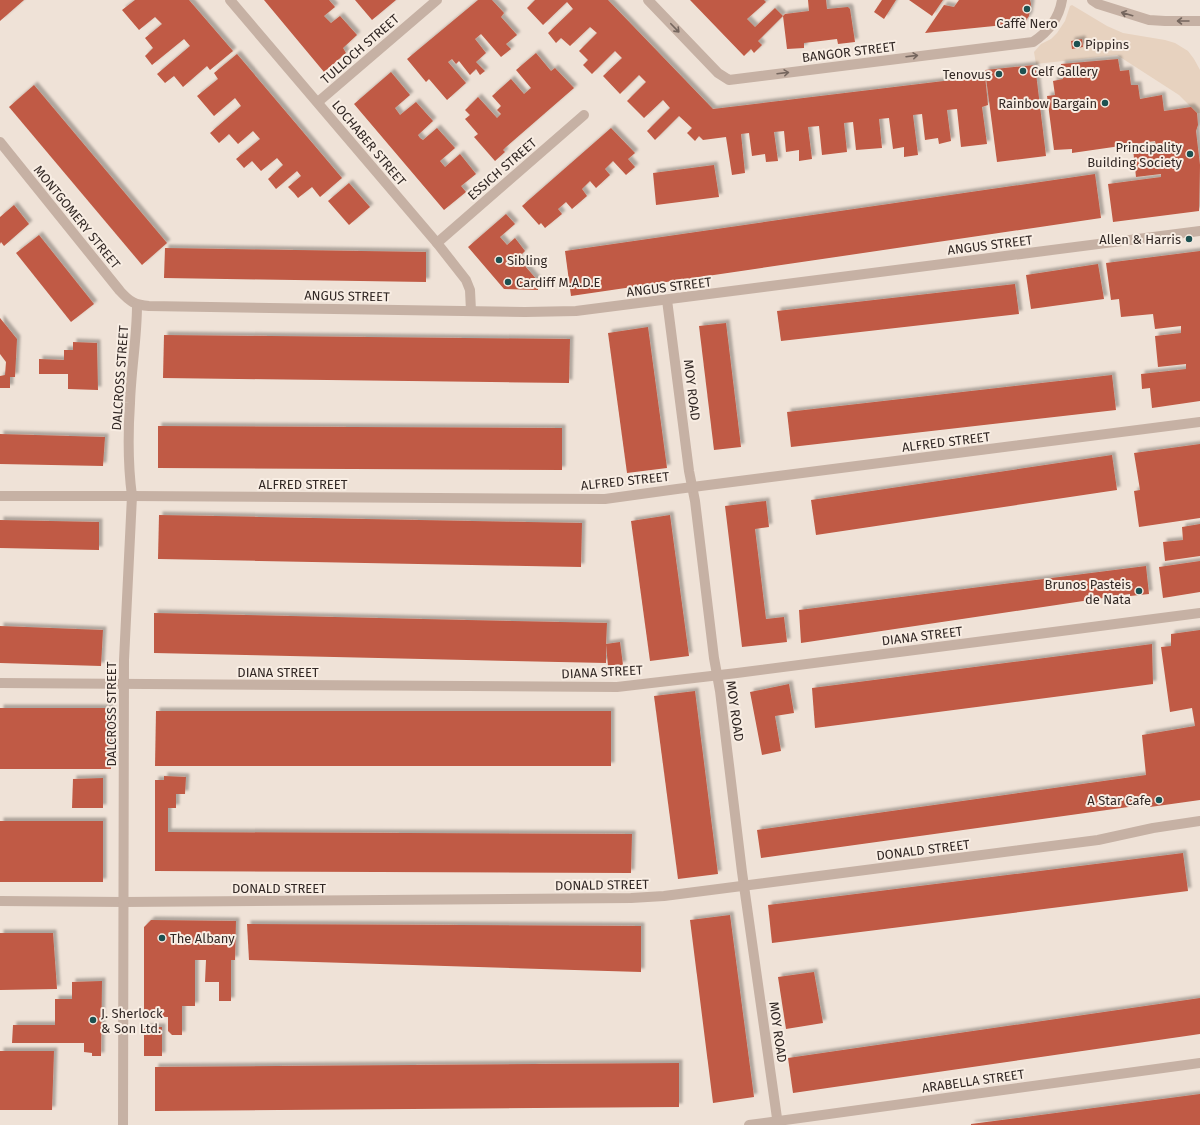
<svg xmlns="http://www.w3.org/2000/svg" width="1200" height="1125" font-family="'Fira Sans',sans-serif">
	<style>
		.plaza { fill: #e7d2bf }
		.building { fill: #c05a44; filter: url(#shadow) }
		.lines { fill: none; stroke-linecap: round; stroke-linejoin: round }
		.minor { stroke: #c6b1a4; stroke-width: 10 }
		.oneway { stroke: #75665e }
		.poi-dot { fill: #1d5151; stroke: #f8ede3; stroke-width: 1.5 }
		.labels { text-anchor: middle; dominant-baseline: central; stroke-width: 4; stroke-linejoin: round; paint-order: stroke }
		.poi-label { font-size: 13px; fill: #322825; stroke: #f8ede3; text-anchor: start }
		.street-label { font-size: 13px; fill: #322825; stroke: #f8ede3 }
	</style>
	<defs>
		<filter id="shadow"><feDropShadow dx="3.5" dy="-3.5" stdDeviation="1" flood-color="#0004"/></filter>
	</defs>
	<rect width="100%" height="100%" fill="#efe2d7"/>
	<polygon class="plaza" points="1072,5 1107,26 1123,33 1165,40 1175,43 1188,51 1194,59 1200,70 1200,113 1197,113 1179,95 1117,55 1036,64 1034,52 1041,44 1051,39 1057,33 1065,21 1070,6"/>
	<g class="building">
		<polygon points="0,0 24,0 0,21"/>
		<polygon points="135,0 189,0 233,51 210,70 207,66 183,87 174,76 165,83 157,74 190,46 184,39 152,65 145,56 153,48 145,38 162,24 155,17 139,30 122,10"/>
		<polygon points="264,0 329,0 335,7 324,16 331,23 340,16 357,35 343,48 346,53 324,72"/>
		<polygon points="355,0 396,0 372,20"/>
		<polygon points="478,0 492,0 504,13 501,17 517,35 506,44 511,49 501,57 481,34 475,39 486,53 476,62 485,71 480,75 476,69 470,75 459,61 456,64 452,59 448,62 466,83 447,100 429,79 426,82 407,59"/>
		<polygon points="535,0 608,0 713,109 985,76 988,105 982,107 987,144 961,147 957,109 947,110 951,141 939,144 938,138 925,140 922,114 913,115 918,155 904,157 904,147 893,149 889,118 879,119 882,148 856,150 853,122 844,123 847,152 822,155 819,126 808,127 812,159 799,161 799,150 786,152 784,131 774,132 778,161 766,162 765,154 752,156 749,133 741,134 745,173 732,175 726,137 703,140 699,136 695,141 687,133 692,128 679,116 655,140 647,131 670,108 663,100 644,118 627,101 646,82 639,75 620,94 603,76 622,58 615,51 592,74 583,65 588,60 579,51 597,33 590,27 570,46 561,38 556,43 548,33 573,9 567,2 543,25 527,8"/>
		<polygon points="690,0 764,0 766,2 747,19 755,27 775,8 783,16 758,41 762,45 754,53 751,49 744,56"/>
		<polygon points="808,0 826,0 827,9 848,7 850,9 855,42 838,44 837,39 804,43 804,48 787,49 783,16 785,14 809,11"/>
		<polygon points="882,0 896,0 884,19 874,12"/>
		<polygon points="909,0 943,0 932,16"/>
		<polygon points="959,0 1030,0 1031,4 1029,16 1024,23 925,33 944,5 954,7"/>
		<polygon points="1082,39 1083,47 1072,49 1071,41"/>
		<polygon points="536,53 551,71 555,68 574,88 506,147 503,150 505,152 495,161 474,137 478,134 465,119 470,115 465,110 478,97 497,118 501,114 497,110 501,106 492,96 511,79 524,94 531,88 516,70"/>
		<polygon points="237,54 342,178 320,197 312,187 298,198 294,193 288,187 301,176 297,171 276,189 268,179 283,165 277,158 261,171 252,161 244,168 236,159 260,139 253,131 238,144 229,134 219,143 210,133 241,106 235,98 214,116 197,96 218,79 214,73"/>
		<polygon points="1118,59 1120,71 1129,70 1131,85 1138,85 1140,99 1162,95 1164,111 1191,107 1197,113 1198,125 1196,131 1200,165 1199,211 1113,222 1108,184 1161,177 1161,174 1136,177 1133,149 1156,145 1155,141 1072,153 1072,149 1054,150 1047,96 1055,95 1053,81 1063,79 1061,64"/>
		<polygon points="1035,65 1046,156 997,162 985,70"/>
		<polygon points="391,72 410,95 395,108 400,115 416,102 433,121 418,135 420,138 423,140 437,128 455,148 440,161 445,167 460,154 476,174 461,186 466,192 444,210 354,104"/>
		<polygon points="34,85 167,243 142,265 9,107"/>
		<polygon points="611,128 635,153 628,159 635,167 626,175 613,161 605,169 610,175 596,188 590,181 582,189 587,196 572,209 566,202 558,209 562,214 545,228 541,223 539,225 522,206"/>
		<polygon points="714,165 719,197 656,205 653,173"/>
		<polygon points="1095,174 1101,218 571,296 565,251"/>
		<polygon points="349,183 370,207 349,225 328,201"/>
		<polygon points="14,205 29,224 4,246 1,242 0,244 0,217"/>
		<polygon points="506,214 515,224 500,237 507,245 515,238 525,251 518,258 538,281 538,290 504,289 468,247"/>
		<polygon points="39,235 94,304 71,322 16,253"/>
		<polygon points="165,248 426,252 426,282 164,278"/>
		<polygon points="1200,251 1200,401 1152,408 1150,388 1142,389 1141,374 1186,369 1186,364 1158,367 1155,336 1181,333 1181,326 1155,329 1153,314 1121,317 1119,299 1111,300 1106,263"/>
		<polygon points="1098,264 1104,299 1031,309 1026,275"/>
		<polygon points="1015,284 1019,314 781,341 777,311"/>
		<polygon points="0,318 17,339 15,377 10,377 10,388 0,388 0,376 5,375 6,362 0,354"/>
		<polygon points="726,323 741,447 714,450 699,326"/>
		<polygon points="648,327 667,468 627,473 608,333"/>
		<polygon points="164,335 570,339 569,383 163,378"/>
		<polygon points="73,342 97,343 98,390 68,389 68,374 39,374 39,359 64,360 64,350 73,350"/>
		<polygon points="1112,375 1116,410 791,447 787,412"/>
		<polygon points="158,426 562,428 562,470 158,468"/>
		<polygon points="0,434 105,437 103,466 0,464"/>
		<polygon points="1200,444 1200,518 1139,527 1134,491 1140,490 1134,453"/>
		<polygon points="1112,455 1117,490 816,535 811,500"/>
		<polygon points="766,501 769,527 755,529 766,619 784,617 787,642 742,647 725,506"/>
		<polygon points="159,515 582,523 581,567 158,559"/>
		<polygon points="670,515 689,656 650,661 631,521"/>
		<polygon points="0,520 99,522 99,550 0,548"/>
		<polygon points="1200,524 1200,556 1165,561 1163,542 1183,540 1182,527"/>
		<polygon points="1200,561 1200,592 1163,598 1159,567"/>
		<polygon points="1146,566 1149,594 1130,596 1130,594 801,643 799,610"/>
		<polygon points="154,613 607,623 606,644 620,642 623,665 608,666 606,644 606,663 154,653"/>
		<polygon points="0,626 103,630 101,666 0,663"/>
		<polygon points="1200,630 1200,800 1150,807 1150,804 761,858 757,830 1146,775 1142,735 1195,726 1192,708 1170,712 1161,647 1171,646 1171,634"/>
		<polygon points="1152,644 1153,684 815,728 812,688"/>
		<polygon points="789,684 794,713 775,716 781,751 762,755 750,692"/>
		<polygon points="695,691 718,874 678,879 654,696"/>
		<rect x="0" y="708" width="111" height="61"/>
		<polygon points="156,711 611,711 611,766 155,766"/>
		<polygon points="164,776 186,777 185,794 176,794 176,808 168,808 168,832 632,834 631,873 155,871 155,780 164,780"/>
		<polygon points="103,778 103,808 72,808 73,779"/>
		<rect x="0" y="821" width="103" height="61"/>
		<polygon points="1183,853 1188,891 772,943 768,905"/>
		<polygon points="730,915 754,1097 713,1103 690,920"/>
		<polygon points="151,920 236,921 235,960 231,960 231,1001 219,1001 219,982 205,982 206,960 195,960 195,1006 182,1006 182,1035 172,1035 168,1031 168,1017 144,1017 144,927"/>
		<polygon points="247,924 641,926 641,972 249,960"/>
		<polygon points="0,933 53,933 57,989 0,990"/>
		<polygon points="814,972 823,1023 786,1029 778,977"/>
		<polygon points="102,981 101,1056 92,1056 92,1053 84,1052 84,1043 12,1043 13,1025 55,1025 55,999 72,999 72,982"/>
		<polygon points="1200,998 1200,1034 793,1093 788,1058"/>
		<rect x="144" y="1027" width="18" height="29"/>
		<polygon points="0,1051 54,1051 52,1110 0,1110"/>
		<polygon points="679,1063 679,1107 155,1111 155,1067"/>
		<polygon points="1200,1094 1200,1125 971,1125 971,1124"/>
	</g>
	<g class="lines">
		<g class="minor">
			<polyline points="230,0 437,243 466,280 470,290 471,311"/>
			<path d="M648,0L718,73L729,80L1033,42C1048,32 1059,19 1062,0"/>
			<polyline points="1092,0 1098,4 1149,20 1165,21 1200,21"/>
			<polyline points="318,102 437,0"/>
			<path d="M0,142L120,291C130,302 135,305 149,306L525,312L576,311L1200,231"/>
			<polyline points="437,243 584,115"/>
			<polyline points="667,300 689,471 695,501 714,658 720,691 742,872 778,1125"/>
			<polyline points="0,496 132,496 605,499 677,489 1200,422"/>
			<polyline points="0,683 617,687 737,673 1200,613"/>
			<polyline points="0,901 124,902 631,898 664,896 1098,840 1153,828 1200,821"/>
			<path d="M123,1125L124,660L132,496C128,466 128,433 130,403C131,370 137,338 137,305"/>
			<polyline points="749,1125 1200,1063"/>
		</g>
	</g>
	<defs><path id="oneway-shaft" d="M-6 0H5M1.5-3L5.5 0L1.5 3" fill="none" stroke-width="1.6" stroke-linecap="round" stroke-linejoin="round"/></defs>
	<g class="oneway">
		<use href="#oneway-shaft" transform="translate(1127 14) rotate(-164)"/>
		<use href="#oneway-shaft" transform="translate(1183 21) rotate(180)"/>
		<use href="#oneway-shaft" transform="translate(675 28) rotate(46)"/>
		<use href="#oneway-shaft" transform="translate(912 56) rotate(-7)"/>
		<use href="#oneway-shaft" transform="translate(783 73) rotate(-7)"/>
	</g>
	<g class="poi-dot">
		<circle cx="1027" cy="9" r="4"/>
		<circle cx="1077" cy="44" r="4"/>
		<circle cx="1023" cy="71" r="4"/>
		<circle cx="999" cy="74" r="4"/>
		<circle cx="1105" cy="103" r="4"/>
		<circle cx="1190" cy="154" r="4"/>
		<circle cx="1189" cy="239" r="4"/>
		<circle cx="499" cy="260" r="4"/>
		<circle cx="508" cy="282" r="4"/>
		<circle cx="1139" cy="591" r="4"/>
		<circle cx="1159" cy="800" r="4"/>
		<circle cx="162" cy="938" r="4"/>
		<circle cx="93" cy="1020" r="4"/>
	</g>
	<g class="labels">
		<g class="poi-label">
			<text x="1027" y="23" text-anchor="middle">Caffè Nero</text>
			<text x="1085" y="44">Pippins</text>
			<text x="1031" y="71">Celf Gallery</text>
			<text x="991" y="74" text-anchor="end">Tenovus</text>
			<text x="1097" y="103" text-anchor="end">Rainbow Bargain</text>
			<text x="1182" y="147" text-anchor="end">Principality<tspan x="1182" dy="15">Building Society</tspan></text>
			<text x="1181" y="239" text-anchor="end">Allen &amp; Harris</text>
			<text x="507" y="260">Sibling</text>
			<text x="516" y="282">Cardiff M.A.D.E</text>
			<text x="1131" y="584" text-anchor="end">Brunos Pasteis<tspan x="1131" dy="15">de Nata</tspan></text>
			<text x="1151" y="800" text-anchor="end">A Star Cafe</text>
			<text x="170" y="938">The Albany</text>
			<text x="101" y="1013">J. Sherlock<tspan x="101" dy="15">&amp; Son Ltd.</tspan></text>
		</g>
		<g class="street-label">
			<text transform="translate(360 49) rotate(-41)">TULLOCH STREET</text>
			<text transform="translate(849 52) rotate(-7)">BANGOR STREET</text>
			<text transform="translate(369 143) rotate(50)">LOCHABER STREET</text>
			<text transform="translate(502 169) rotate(-41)">ESSICH STREET</text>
			<text transform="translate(77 217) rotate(51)">MONTGOMERY STREET</text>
			<text transform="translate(990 245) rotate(-7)">ANGUS STREET</text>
			<text transform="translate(669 287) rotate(-7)">ANGUS STREET</text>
			<text transform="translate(347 296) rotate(1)">ANGUS STREET</text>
			<text transform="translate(120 378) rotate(-86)">DALCROSS STREET</text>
			<text transform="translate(692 390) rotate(83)">MOY ROAD</text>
			<text transform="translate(946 442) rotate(-7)">ALFRED STREET</text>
			<text transform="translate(625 481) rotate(-6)">ALFRED STREET</text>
			<text x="303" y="484">ALFRED STREET</text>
			<text transform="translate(922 636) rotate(-7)">DIANA STREET</text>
			<text x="278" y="672">DIANA STREET</text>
			<text transform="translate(602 672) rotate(-3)">DIANA STREET</text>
			<text transform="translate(735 711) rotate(82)">MOY ROAD</text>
			<text transform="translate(111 714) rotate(-90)">DALCROSS STREET</text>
			<text transform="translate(923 850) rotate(-7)">DONALD STREET</text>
			<text transform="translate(602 885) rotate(-1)">DONALD STREET</text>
			<text x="279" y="888">DONALD STREET</text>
			<text transform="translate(778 1032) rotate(82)">MOY ROAD</text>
			<text transform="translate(973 1081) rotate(-8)">ARABELLA STREET</text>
		</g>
	</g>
</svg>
